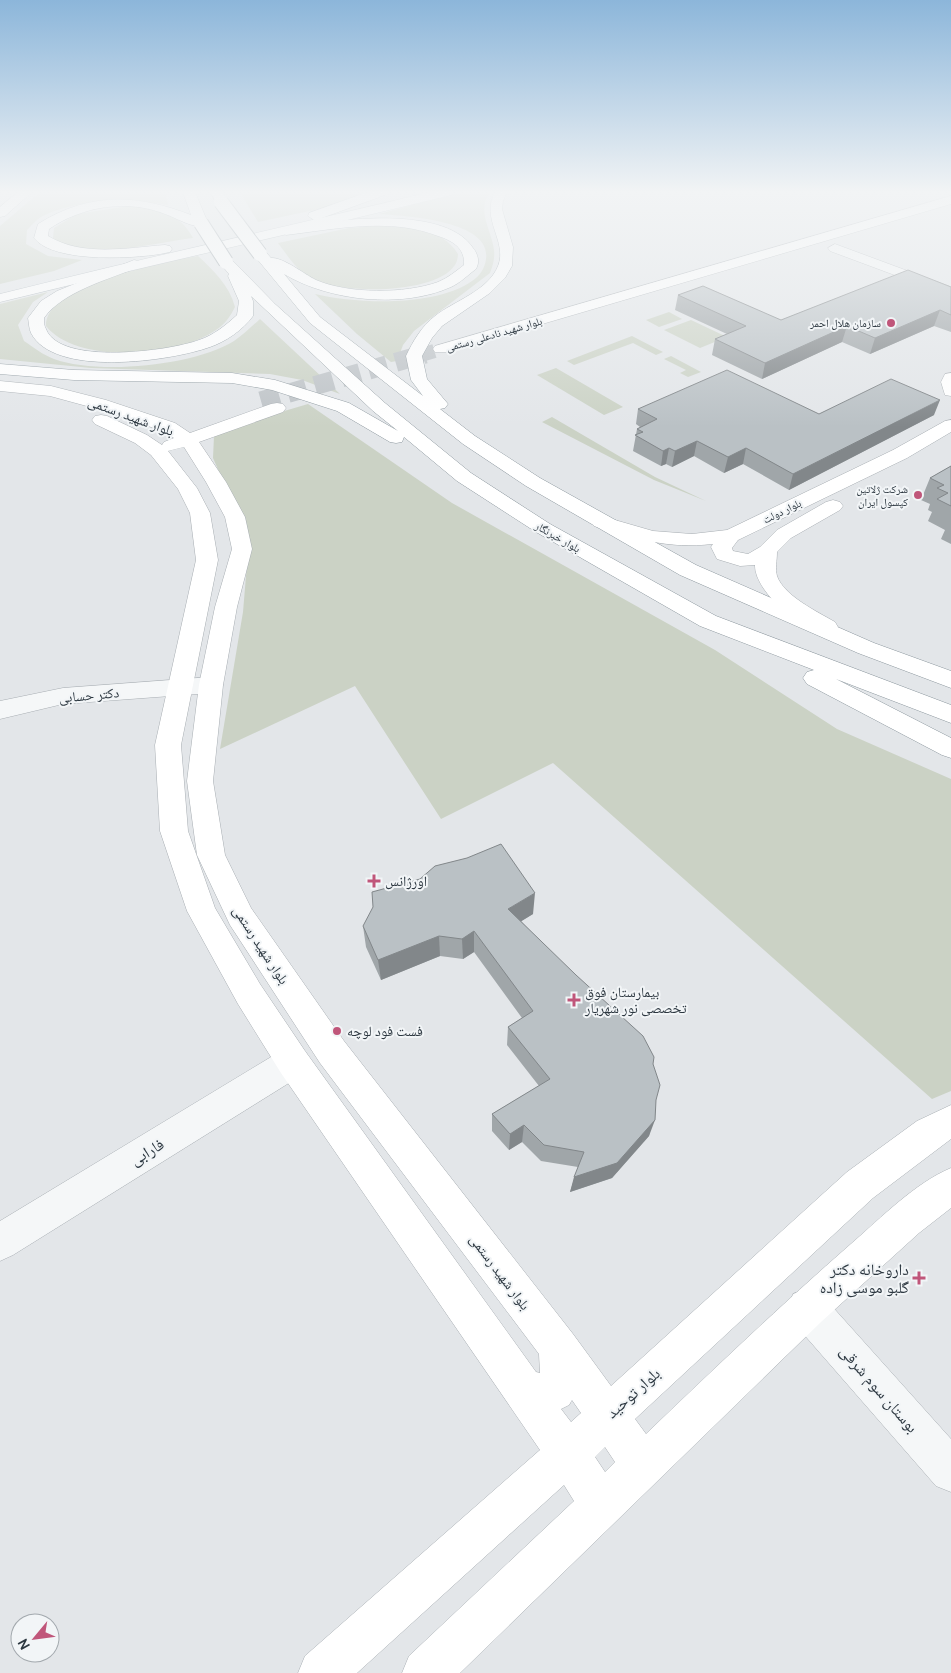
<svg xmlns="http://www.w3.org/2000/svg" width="951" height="1673" font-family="Cabin,'Noto Naskh Arabic',sans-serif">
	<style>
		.green { fill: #cbd2c5 }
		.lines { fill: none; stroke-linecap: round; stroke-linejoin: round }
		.secondary-tunnel-far1 { stroke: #bec3c7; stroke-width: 14; stroke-dasharray: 14 7; stroke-linecap: butt }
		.secondary-tunnel { stroke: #bec3c7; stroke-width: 19; stroke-dasharray: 19 9; stroke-linecap: butt }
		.street-casing { stroke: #a8aeb3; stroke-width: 1 }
		.secondary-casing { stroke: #a8aeb3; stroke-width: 1 }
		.primary-casing { stroke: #a3adb4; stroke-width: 1 }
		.highway-casing { stroke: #8c979e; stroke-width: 1 }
		.street { fill: #f5f7f8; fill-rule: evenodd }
		.secondary { fill: #fff; fill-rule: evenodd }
		.primary { fill: #fff; fill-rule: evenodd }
		.highway { fill: #fff; fill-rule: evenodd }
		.highway-bridge-casing { stroke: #8c979e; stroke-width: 16; stroke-linecap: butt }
		.highway-bridge { stroke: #fff; stroke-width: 14 }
		.wall { fill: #a0a6a9 }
		.shaded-wall { fill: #82878a }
		.building { fill: #bac1c5; stroke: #82878a }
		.poi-dot { fill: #c0567a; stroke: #f2f5f7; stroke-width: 2 }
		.labels { text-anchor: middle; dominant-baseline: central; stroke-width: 4; stroke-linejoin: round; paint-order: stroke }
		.far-poi-label { font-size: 11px; fill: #2c3740; stroke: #f2f5f7; text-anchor: end }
		.far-street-label { font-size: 11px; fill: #2c3740; stroke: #f2f5f7 }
		.street-label { font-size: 14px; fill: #2c3740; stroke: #f2f5f7 }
		.poi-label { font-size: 14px; fill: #2c3740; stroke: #f2f5f7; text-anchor: start }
		.near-street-label { font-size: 16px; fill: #2c3740; stroke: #f2f5f7 }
		.near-poi-label { font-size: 16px; fill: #2c3740; stroke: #f2f5f7; text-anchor: end }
	</style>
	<rect width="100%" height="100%" fill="#e3e6e9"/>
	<g class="green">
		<path d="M40,192H165L168,205C132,198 74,199 41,217C36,220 31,226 27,230L26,244L48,256L82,260L54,271L0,284V226Z"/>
		<polygon points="240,192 369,192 333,206 258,222"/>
		<path d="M460,192H490C476,211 492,231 494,250C495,259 493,265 490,273L414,331L403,345L397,361L391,362L357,334L315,294C357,304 435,307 472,281C480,276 485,268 486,259C492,220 404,216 379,214Z"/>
		<path d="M129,206C156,207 180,213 193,238C158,242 80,263 53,238L54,228L77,214Z"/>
		<path d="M373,226C403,226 441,226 458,254C458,257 457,262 455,265C435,295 341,294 312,279C297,271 288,256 278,243L349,228Z"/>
		<path d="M198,256C214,271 229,285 235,307C230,317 225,324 216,330C178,357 77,365 46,326C46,282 164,261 198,256Z"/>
		<path d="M48,292L33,302L18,325L24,341C33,347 43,355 54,359C98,375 194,366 234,341C243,335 252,326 260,319L340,394L302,380L270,374L91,368L0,359V304Z"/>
		<polygon points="669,312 682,319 659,327 646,320"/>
		<polygon points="691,320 727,337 700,348 664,330"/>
		<polygon points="632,336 663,352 656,355 633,343 574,365 567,361"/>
		<polygon points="671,356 701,372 688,377 680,373 686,370 664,359"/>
		<polygon points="556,368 623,407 604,415 537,375"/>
		<polygon points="308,404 452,503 715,650 837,729 951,779 951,1091 932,1099 553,763 441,819 355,686 220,749 243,612 249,540 213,458 214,436 264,417"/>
		<polygon points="552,417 655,477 706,501 654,480 542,422"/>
	</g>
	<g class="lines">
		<polyline class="secondary-tunnel-far1" points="421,355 441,349"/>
		<polyline class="secondary-tunnel" points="261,401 425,354"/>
		<g class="street-casing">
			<g id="street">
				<polygon points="835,244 951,287 951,296 830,251 828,248"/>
				<polygon points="211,677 219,679 223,685 219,691 211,693 63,704 0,719 0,701 63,688"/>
				<polygon points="293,1047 305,1051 309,1062 305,1073 13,1255 0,1261 0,1221 281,1051"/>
				<polygon points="807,1289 821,1294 951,1439 951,1492 936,1486 793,1322 788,1308 793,1294"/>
			</g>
		</g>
		<g class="secondary-casing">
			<g id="secondary">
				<polygon points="951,196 951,204 447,352 435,352 433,349 435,346"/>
				<polygon points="951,373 951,396 945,395 941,382 945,374"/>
				<path d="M0,381L51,386L106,400L175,423L190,433L271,404L277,403L283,404L286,408L283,412L199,442L226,482L245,517L252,549L237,607L223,685L213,781L225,855L251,908L344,1041L573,1334L611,1386L847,1172L917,1121L951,1105V1139L873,1198L635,1419L646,1434C714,1369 781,1305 852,1243C881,1218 915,1183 951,1168V1208L919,1233L821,1322L460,1673H402L409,1656L574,1501L564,1485L357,1673H298L305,1656L540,1450L281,1073L238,1004L187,911L160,831L155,745L196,560L190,513L178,489L151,455L135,443L95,424L92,420L95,416L101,415L107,416L147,435L162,445L164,442L174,438L163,431L94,408L50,396L0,391ZM184,447L206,482L225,517L232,549L215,607L199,685L187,781L197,855L230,925L320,1063L539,1354L540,1373L536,1372L305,1051L260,984L215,908L188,831L181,745L218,560L210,513L197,488L168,451ZM572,1400L581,1413L571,1422L561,1409L569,1405ZM605,1447L615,1462L605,1472L595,1457Z"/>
				<path d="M951,420V432L907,458L738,540L732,548L733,551L748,554L760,547L777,530L826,502L833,500L840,502L843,506L840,510L791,538L777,552C777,560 775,569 777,576C784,596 818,612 835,622L838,627L835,632C809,639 754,593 755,565L740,566L717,559L711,547L713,544C668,549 636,539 594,526L591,522L594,518L601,516L653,531L692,534L727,530L893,450L945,421Z"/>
			</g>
		</g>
		<g class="primary-casing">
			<path id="primary" d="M430,192H453L451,195C301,232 150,265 0,302V294C143,258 287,227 430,192Z"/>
		</g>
		<g class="highway-casing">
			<g id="highway">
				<polygon points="18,192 32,192 5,216 0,217 0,207"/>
				<path d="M183,192H195L208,223L206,226C193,229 177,218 165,214C127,199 83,206 49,229L48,236C83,257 126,248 165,245L170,246L172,249L170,252C141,259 54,264 34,238L38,224C89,192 137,194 191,215Z"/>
				<polygon points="211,192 223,192 227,202 225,205 217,205"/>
				<polygon points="368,192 387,192 385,195 319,219 314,220 308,216 309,213"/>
				<path d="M495,192H507L503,201L502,209L513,247L512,266L505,278L490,293L442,326L432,338L422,356L427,379L448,404L445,408L440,409L475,436L540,478L696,565L874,643L951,671V688L858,653L680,575L526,486L463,444L310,323L253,254L260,250L265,251L271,258C283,257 304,274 316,280C348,294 405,294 438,282C448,278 456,271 464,265C465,248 453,241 438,236C390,217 336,229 286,235L279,231C285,224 303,225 312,224C353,218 447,208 473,248C478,254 480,262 476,269C468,275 460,283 451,287C402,309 329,301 284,274L320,317L423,396L411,380L406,356C413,341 422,326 435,316C454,301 488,291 498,266C508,241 480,220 495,192Z"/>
				<path d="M226,258L231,259L275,304L385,403L471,473L550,524L716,616L951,705V723L836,679L951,738V758L942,755L807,684L803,678L807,672L814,670L700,626L536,532L457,481L404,437L402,442L396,443L390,442L337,411L272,390L232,383L74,380L0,374V364L74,370L232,373L275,380L349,403L398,431L373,411L251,296L253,301V316C243,330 225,342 210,347C171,361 54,378 31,333C29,329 29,323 28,318L41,301L57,291L134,260L139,261L141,264L139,267C109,279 62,292 44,318C44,322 44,326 46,329C60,366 170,351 199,340C214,335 226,325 237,315L239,301L228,276L229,274L219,262Z"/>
			</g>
		</g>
		<use href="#street" class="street"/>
		<use href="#secondary" class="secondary"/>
		<use href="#primary" class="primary"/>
		<use href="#highway" class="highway"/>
		<g class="highway-bridge-casing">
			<g id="highway-bridge">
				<polyline points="221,202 260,254"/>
				<polyline points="201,223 226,262"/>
			</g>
		</g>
		<use href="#highway-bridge" class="highway-bridge"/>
	</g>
	<g class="wall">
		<polygon points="951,287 951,332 934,326 870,354 842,342 762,379 712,355 715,339 727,334 675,310 678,295 781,320"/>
		<polygon points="638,409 819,414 934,415 789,490 743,464 724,473 694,456 672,467 666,464 661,466 633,451 637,429 640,427 636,424"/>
		<polygon points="951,466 951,544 941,539 945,530 928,521 932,512 928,510 930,504 921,500 930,478"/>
		<polygon points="420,879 533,914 521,921 653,1064 656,1100 649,1136 612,1178 570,1192 578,1167 541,1161 522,1142 509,1150 492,1131 492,1114 539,1086 507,1045 508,1027 522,1018 474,952 463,959 440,956 381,980 366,947 363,926"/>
	</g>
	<g class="shaded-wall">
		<polygon points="940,310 934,326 870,354 875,338"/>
		<polygon points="847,326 842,342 762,379 765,363"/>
		<polygon points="940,400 934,415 789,490 793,474"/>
		<polygon points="697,441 694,456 672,467 675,451"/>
		<polygon points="669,448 666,464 661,466 663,451"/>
		<polygon points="746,448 743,464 724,473 728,457"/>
		<polygon points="535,893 533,914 507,930 508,909"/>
		<polygon points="474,931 474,952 463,959 462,939"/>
		<polygon points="439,936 440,956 381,980 378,960"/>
		<polygon points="655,1120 649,1136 612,1178 570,1192 574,1177"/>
		<polygon points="524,1125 522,1142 509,1150 510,1134"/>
	</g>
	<g class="building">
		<polygon points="908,270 951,287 951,315 940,310 875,338 847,326 765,363 715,339 746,326 678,295 703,286 781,320"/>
		<polygon points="727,370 819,414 891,379 940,400 793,474 746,448 728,457 697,441 675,451 669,448 663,451 635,435 643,432 637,429 657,419 638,409"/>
		<polygon points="951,466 951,506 937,499 948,493 937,488 944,485 930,478"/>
		<polygon points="501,844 535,893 508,909 576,975 643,1036 654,1057 653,1064 660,1085 656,1100 655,1120 617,1163 574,1177 584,1152 544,1145 524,1125 510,1134 492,1114 550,1079 508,1027 533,1011 474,931 462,939 439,936 378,960 363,926 373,907 372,892 420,879 435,866 467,858"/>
	</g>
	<linearGradient id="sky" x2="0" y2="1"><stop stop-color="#8cb6da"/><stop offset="0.45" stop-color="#f2f4f5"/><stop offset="1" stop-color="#f2f4f5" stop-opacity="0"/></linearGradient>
	<rect width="951" height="427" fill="url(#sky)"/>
	<g class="poi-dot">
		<circle cx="891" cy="323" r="5"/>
		<circle cx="918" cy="495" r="5"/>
		<path d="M371.5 873.5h5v5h5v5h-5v5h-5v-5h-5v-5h5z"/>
		<path d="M571.5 992.5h5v5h5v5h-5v5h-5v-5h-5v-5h5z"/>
		<circle cx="337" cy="1031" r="5"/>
		<path d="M916.5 1270.5h5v5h5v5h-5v5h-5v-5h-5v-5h5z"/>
	</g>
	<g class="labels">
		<g class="far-poi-label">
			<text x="881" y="323">سازمان هلال احمر</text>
			<text x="908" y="489">شرکت ژلاتین<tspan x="908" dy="13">کپسول ایران</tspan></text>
		</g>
		<g class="far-street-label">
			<text transform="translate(494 334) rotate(-16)">بلوار شهید نادعلی رستمی</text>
			<text transform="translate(782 511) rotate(-26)">بلوار دولت</text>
			<text transform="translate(558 537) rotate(30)">بلوار خبرنگار</text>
		</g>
		<g class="street-label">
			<text transform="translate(131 416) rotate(20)">بلوار شهید رستمی</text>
			<text transform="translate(89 695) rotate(-5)">دکتر حسابی</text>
			<text transform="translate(261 945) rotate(57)">بلوار شهید رستمی</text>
			<text transform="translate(500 1272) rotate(53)">بلوار شهید رستمی</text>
		</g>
		<g class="poi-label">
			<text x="385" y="881">اورژانس</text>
			<text x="585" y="992">بیمارستان فوق<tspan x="585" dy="16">تخصصی نور شهریار</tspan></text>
			<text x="347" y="1031">فست فود لوچه</text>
		</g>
		<g class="near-street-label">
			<text transform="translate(147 1152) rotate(-31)">فارابی</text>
			<text transform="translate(879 1389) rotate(49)">بوستان سوم شرقی</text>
			<text transform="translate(633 1393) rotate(-42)">بلوار توحید</text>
		</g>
		<g class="near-poi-label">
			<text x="909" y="1269">داروخانه دکتر<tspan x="909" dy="18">گلبو موسی زاده</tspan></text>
		</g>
	</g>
	<g transform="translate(35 1638) rotate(241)"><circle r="24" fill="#f2f5f7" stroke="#a3a9ae"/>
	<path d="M0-4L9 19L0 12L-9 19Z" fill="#c0567a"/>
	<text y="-8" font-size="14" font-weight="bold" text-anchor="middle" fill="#2c3740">N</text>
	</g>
</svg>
